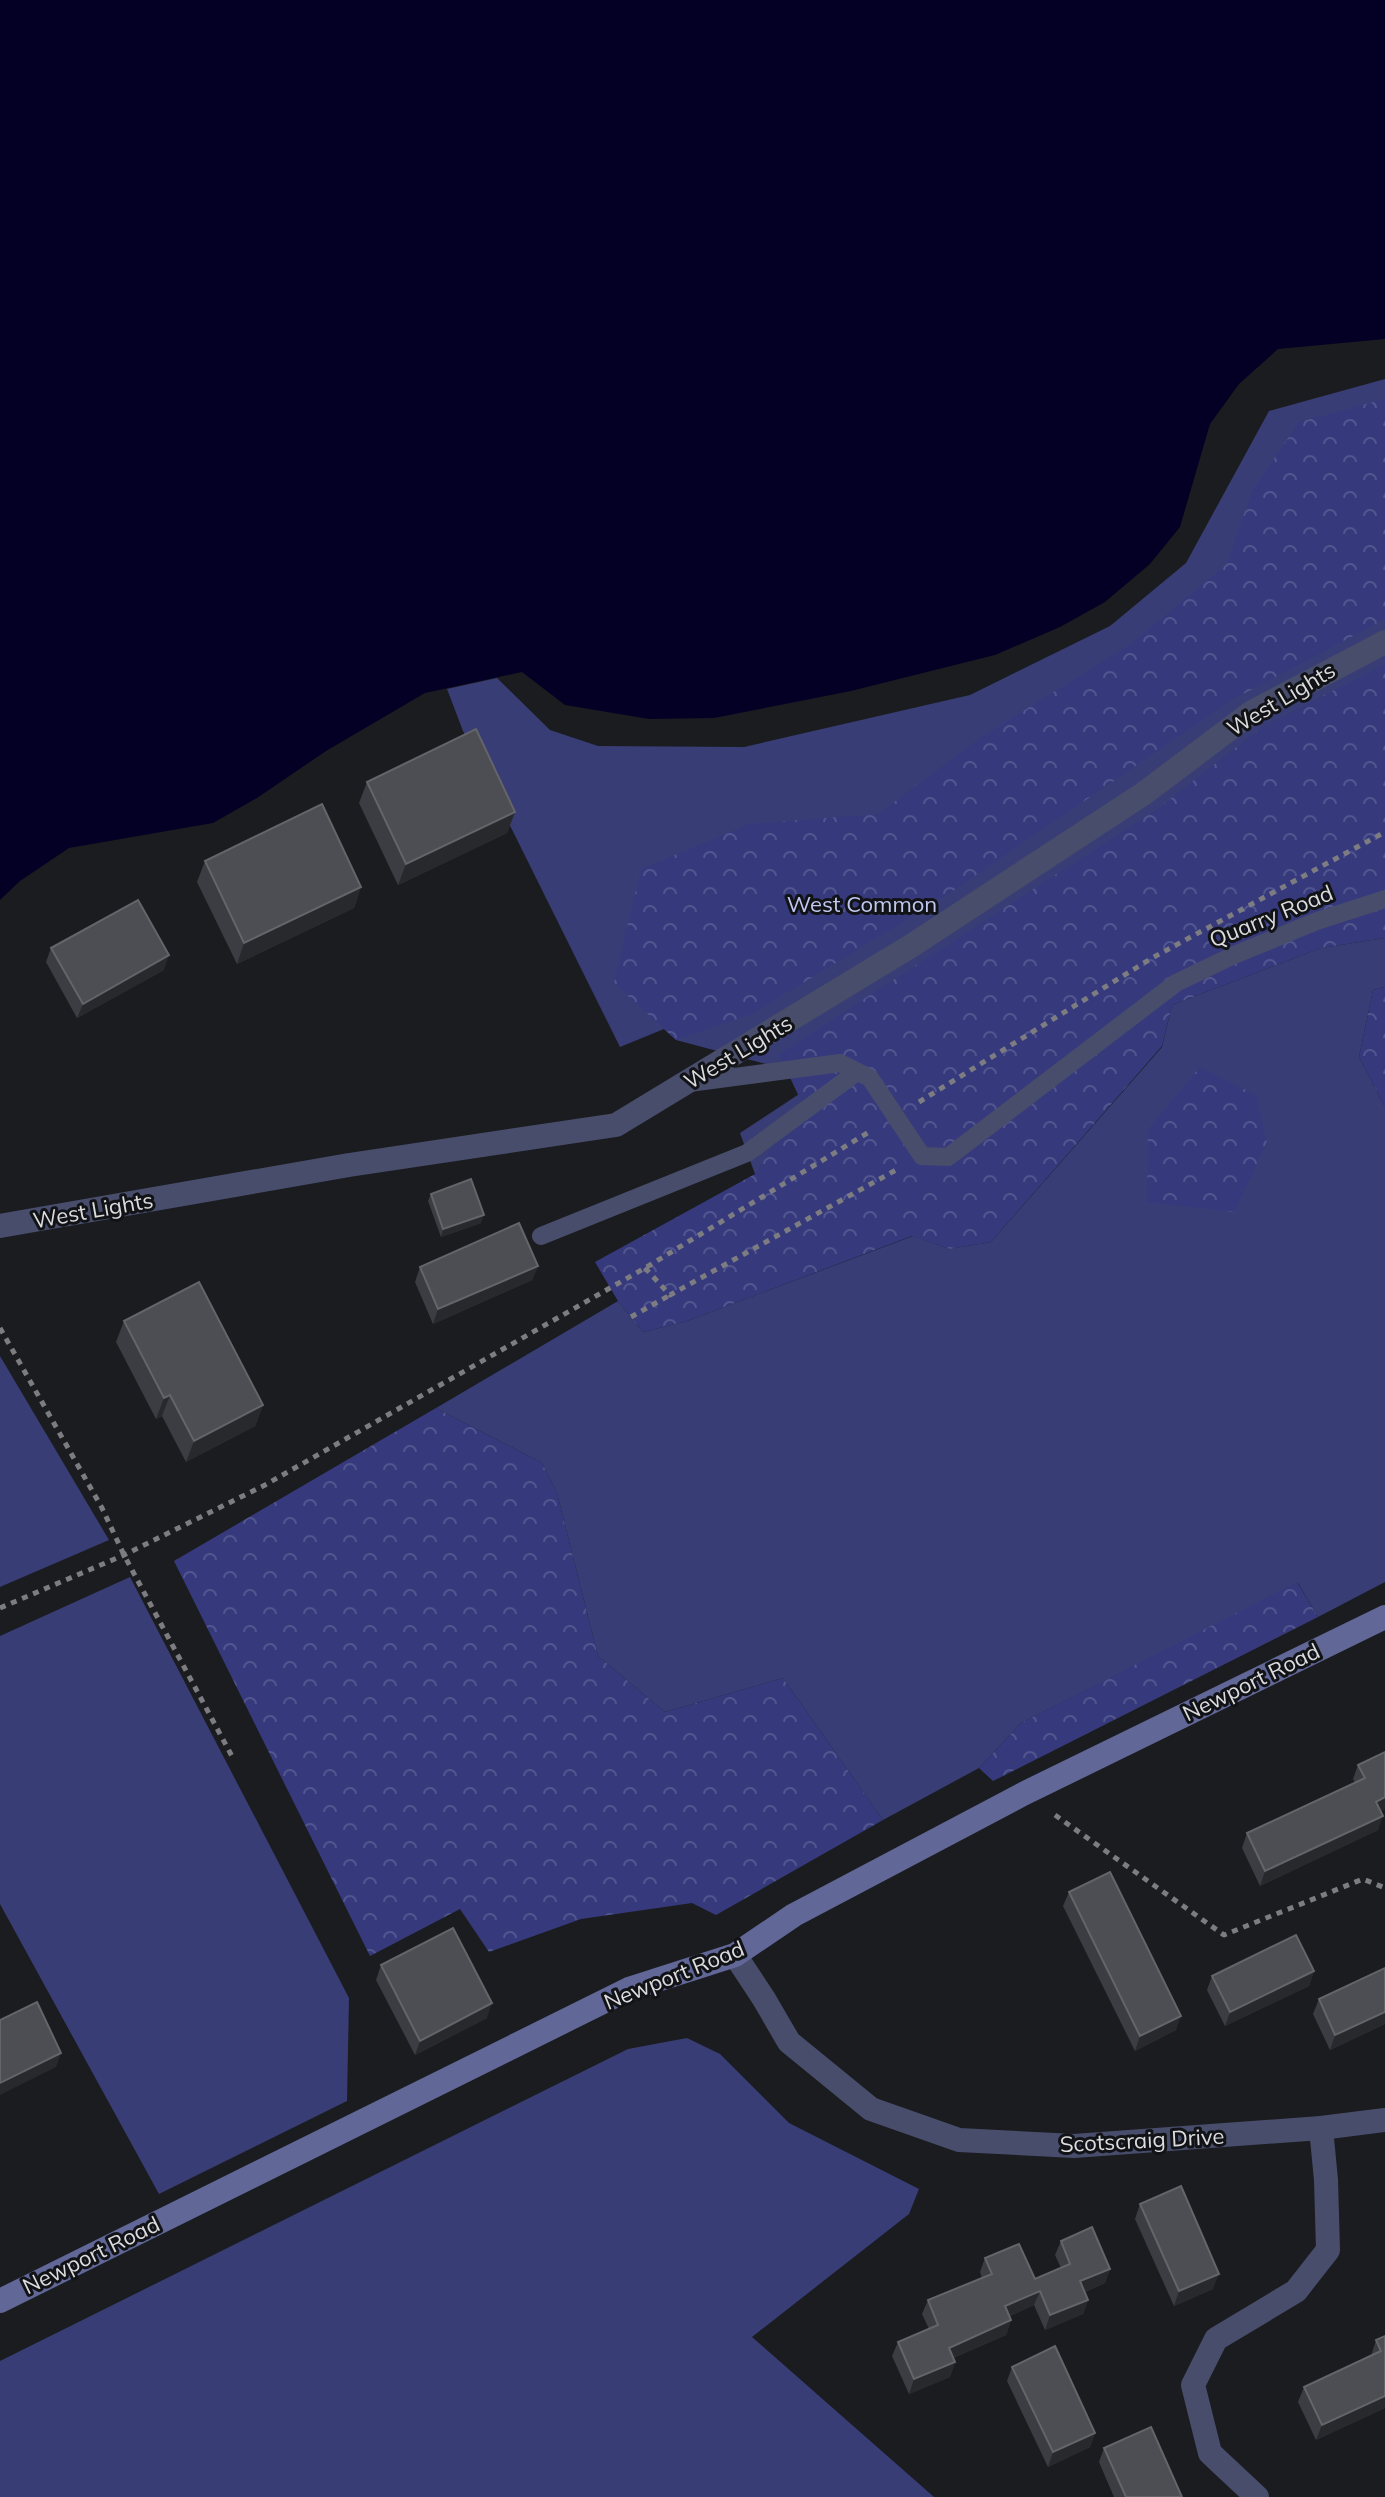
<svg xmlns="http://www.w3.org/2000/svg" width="1385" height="2497" font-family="Mulish,sans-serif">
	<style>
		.green { fill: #383d75 }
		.forest { fill: url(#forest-crowns) }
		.water { fill: #040025 }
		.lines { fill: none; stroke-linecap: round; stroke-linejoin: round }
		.path { stroke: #7d7d81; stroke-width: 5; stroke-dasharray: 6 6; stroke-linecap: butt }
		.service { stroke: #484d6b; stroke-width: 18 }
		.minor { stroke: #484d6b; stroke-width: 24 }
		.secondary { stroke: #616797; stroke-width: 24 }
		.wall { fill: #3c3d42 }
		.shaded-wall { fill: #28292d }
		.building { fill: #4d4e53; stroke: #646469; stroke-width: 2 }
		.labels { text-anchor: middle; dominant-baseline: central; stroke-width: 6; stroke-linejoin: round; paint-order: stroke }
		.street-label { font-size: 22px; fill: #dcdcdf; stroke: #121317 }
		.park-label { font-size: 22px; fill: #c0c8f0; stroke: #121317 }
	</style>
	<defs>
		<pattern id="forest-crowns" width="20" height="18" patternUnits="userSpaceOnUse" patternTransform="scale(2)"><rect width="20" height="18" fill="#363a7d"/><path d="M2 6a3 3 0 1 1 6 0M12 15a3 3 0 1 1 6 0" fill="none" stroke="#52568f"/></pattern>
	</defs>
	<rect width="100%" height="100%" fill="#1b1c20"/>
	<g class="green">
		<polygon points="1385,379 1385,813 755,1174 740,1133 822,1079 676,1040 664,1029 620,1047 463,731 447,689 497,678 550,730 598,746 744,747 970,695 1110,626 1186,563 1269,411"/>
		<polygon points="1385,938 1385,987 1373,990 1359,1057 1385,1107 1385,1582 1318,1617 1298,1583 1021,1723 979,1768 883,1820 783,1678 665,1712 598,1656 557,1493 542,1463 436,1408 618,1301 643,1332 687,1321 913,1236 950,1249 991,1242 1162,1047 1172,1005 1321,948"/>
		<polygon points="0,1356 109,1540 0,1587"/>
		<polygon points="130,1577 349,1998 347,2101 159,2194 0,1904 0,1636"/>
		<polygon points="687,2038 720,2054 789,2123 919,2189 909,2214 752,2337 934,2497 0,2497 0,2361 628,2049"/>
	</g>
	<g class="forest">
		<polygon points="1385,399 1385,619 1232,700 947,895 752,1014 676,1040 614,983 641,869 749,824 878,814 980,738 1129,645 1227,564 1252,491 1299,422"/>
		<polygon points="1385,664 1385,938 1321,948 1172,1005 1162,1046 991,1242 950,1249 912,1236 687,1321 643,1332 618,1301 595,1262 755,1174 801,1101 779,1054 1160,807 1262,727"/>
		<polygon points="1385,987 1385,1107 1359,1057 1373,990"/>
		<polygon points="1200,1067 1256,1095 1267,1143 1234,1212 1147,1202 1148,1129"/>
		<polygon points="436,1408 542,1463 557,1493 598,1656 665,1712 783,1678 883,1820 716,1915 692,1903 581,1919 489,1952 460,1909 370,1956 174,1561"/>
		<polygon points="1297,1582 1318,1617 993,1781 979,1768 1021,1723"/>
	</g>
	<polygon class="water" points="0,0 1385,0 1385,339 1278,349 1239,384 1210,424 1180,527 1150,564 1105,602 1060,627 995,655 851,691 714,718 649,719 565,705 522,672 425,693 326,751 257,798 213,823 69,848 20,881 0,900"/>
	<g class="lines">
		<g class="path">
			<polyline points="919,1102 1152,958 1385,832"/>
			<polyline points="645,1268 670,1295 896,1170"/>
			<polyline points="631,1317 670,1295"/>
			<polyline points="0,1328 102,1508 124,1555 234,1760"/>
			<polyline points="0,1608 124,1555 265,1485 645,1268 869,1132"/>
			<polyline points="1055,1815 1224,1935 1363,1879 1385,1888"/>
		</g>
		<g class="service">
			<polyline points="689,1083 840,1063 870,1078 922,1156 948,1157 1176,983 1234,955 1317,921 1385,899"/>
			<polyline points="541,1236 747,1153 857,1072"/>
		</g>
		<g class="minor">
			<polyline points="0,1226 349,1165 616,1125 911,946 1143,794 1252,712 1385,642"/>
			<polyline points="735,1955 764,1999 789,2042 871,2109 959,2140 1074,2146 1321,2128 1385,2120"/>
			<polyline points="1257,2497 1210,2453 1193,2385 1216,2339 1296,2291 1328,2250 1326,2180 1321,2128"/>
		</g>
		<polyline class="secondary" points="0,2301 629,1989 735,1955 794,1915 1025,1793 1385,1617"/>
	</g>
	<g class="wall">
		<polygon points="367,782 515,812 507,833 398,885 359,803"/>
		<polygon points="205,861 361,887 354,908 237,964 197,882"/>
		<polygon points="51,948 164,970 77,1018 46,962"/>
		<polygon points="431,1194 481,1223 441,1237 428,1201"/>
		<polygon points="538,1266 532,1280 433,1324 415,1282 420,1267"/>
		<polygon points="124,1321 263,1405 255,1426 186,1462 162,1416 156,1419 116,1342"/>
		<polygon points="1385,1752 1385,1809 1381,1811 1378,1830 1260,1886 1242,1848 1247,1833 1355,1783 1353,1779 1358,1765"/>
		<polygon points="1069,1892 1176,2030 1135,2051 1063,1906"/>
		<polygon points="381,1965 487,2018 415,2055 376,1980"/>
		<polygon points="1385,1968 1385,2024 1330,2050 1313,2014 1319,1999"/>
		<polygon points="1314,1971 1309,1986 1225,2026 1207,1990 1212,1976"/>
		<polygon points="1140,2204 1213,2289 1174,2306 1135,2219"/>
		<polygon points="1061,2241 1110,2269 1105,2283 1085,2292 1088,2300 1083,2314 1045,2330 1034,2305 1010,2316 1011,2320 1006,2335 953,2358 955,2362 950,2377 909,2394 892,2356 898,2342 929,2329 922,2314 928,2300 982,2278 980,2272 985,2258 1035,2279 1061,2268 1055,2255"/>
		<polygon points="1385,2336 1385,2408 1316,2440 1298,2402 1304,2387 1371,2356 1376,2340"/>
		<polygon points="1012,2367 1095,2433 1090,2447 1048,2467 1007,2381"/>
		<polygon points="1104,2448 1182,2497 1114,2497 1099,2462"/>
	</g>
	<g class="shaded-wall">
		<polygon points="515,812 507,833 398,885 406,864"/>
		<polygon points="361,887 354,908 237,964 244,943"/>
		<polygon points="169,955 164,970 77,1018 83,1004"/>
		<polygon points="484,1215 481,1223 441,1237 443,1229"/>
		<polygon points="538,1266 532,1280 433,1324 438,1309"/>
		<polygon points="170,1395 162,1416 156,1419 164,1398"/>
		<polygon points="263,1405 255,1426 186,1462 194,1441"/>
		<polygon points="1385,1797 1385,1809 1371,1816 1376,1802"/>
		<polygon points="1383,1816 1378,1830 1260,1886 1265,1871"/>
		<polygon points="1314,1971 1309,1986 1225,2026 1230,2012"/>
		<polygon points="492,2003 487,2018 415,2055 420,2041"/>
		<polygon points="1385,2012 1385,2024 1330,2050 1335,2035"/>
		<polygon points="1181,2016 1176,2030 1135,2051 1140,2036"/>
		<polygon points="61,2053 56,2067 0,2095 0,2083"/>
		<polygon points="1110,2269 1105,2283 1075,2296 1080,2281"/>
		<polygon points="1219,2274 1213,2289 1174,2306 1179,2291"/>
		<polygon points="1040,2291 1034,2305 1000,2320 1005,2306"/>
		<polygon points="1088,2300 1083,2314 1045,2330 1050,2315"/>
		<polygon points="1011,2320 1006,2335 943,2362 949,2348"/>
		<polygon points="955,2362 950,2377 909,2394 914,2379"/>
		<polygon points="1385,2396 1385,2408 1316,2440 1322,2425"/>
		<polygon points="1095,2433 1090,2447 1048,2467 1053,2452"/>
	</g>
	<g class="building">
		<polygon points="476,729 515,812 406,864 367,782"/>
		<polygon points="322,804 361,887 244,943 205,861"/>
		<polygon points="138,900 169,955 83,1004 51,948"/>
		<polygon points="471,1179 484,1215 443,1229 431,1194"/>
		<polygon points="519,1223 538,1266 438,1309 420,1267"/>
		<polygon points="199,1282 263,1405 194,1441 170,1395 164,1398 124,1321"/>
		<polygon points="1385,1752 1385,1797 1376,1802 1383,1816 1265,1871 1247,1833 1365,1778 1358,1765"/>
		<polygon points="1110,1872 1181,2016 1140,2036 1069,1892"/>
		<polygon points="453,1928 492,2003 420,2041 381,1965"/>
		<polygon points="1296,1935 1314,1971 1230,2012 1212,1976"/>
		<polygon points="1385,1968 1385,2012 1335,2035 1319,1999"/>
		<polygon points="37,2002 61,2053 0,2083 0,2020"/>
		<polygon points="1181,2186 1219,2274 1179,2291 1140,2204"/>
		<polygon points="1092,2227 1110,2269 1080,2281 1088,2300 1050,2315 1040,2291 1005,2306 1011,2320 949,2348 955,2362 914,2379 898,2342 938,2325 928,2300 992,2274 985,2258 1019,2244 1035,2279 1070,2264 1061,2241"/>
		<polygon points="1385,2336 1385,2396 1322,2425 1304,2387 1381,2351 1376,2340"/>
		<polygon points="1055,2346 1095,2433 1053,2452 1012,2367"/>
		<polygon points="1151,2427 1182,2497 1126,2497 1104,2448"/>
	</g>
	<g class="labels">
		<g class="street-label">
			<text transform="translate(1281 699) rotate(-31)">West Lights</text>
			<text transform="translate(1271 916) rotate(-22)">Quarry Road</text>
			<text transform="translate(738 1052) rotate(-31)">West Lights</text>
			<text transform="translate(93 1210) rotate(-10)">West Lights</text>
			<text transform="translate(1251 1682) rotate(-26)">Newport Road</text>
			<text transform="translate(674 1975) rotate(-22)">Newport Road</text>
			<text transform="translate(1142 2140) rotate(-3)">Scotscraig Drive</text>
			<text transform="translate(91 2255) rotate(-26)">Newport Road</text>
		</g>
		<g class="park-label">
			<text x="862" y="904">West Common</text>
		</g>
	</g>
</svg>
